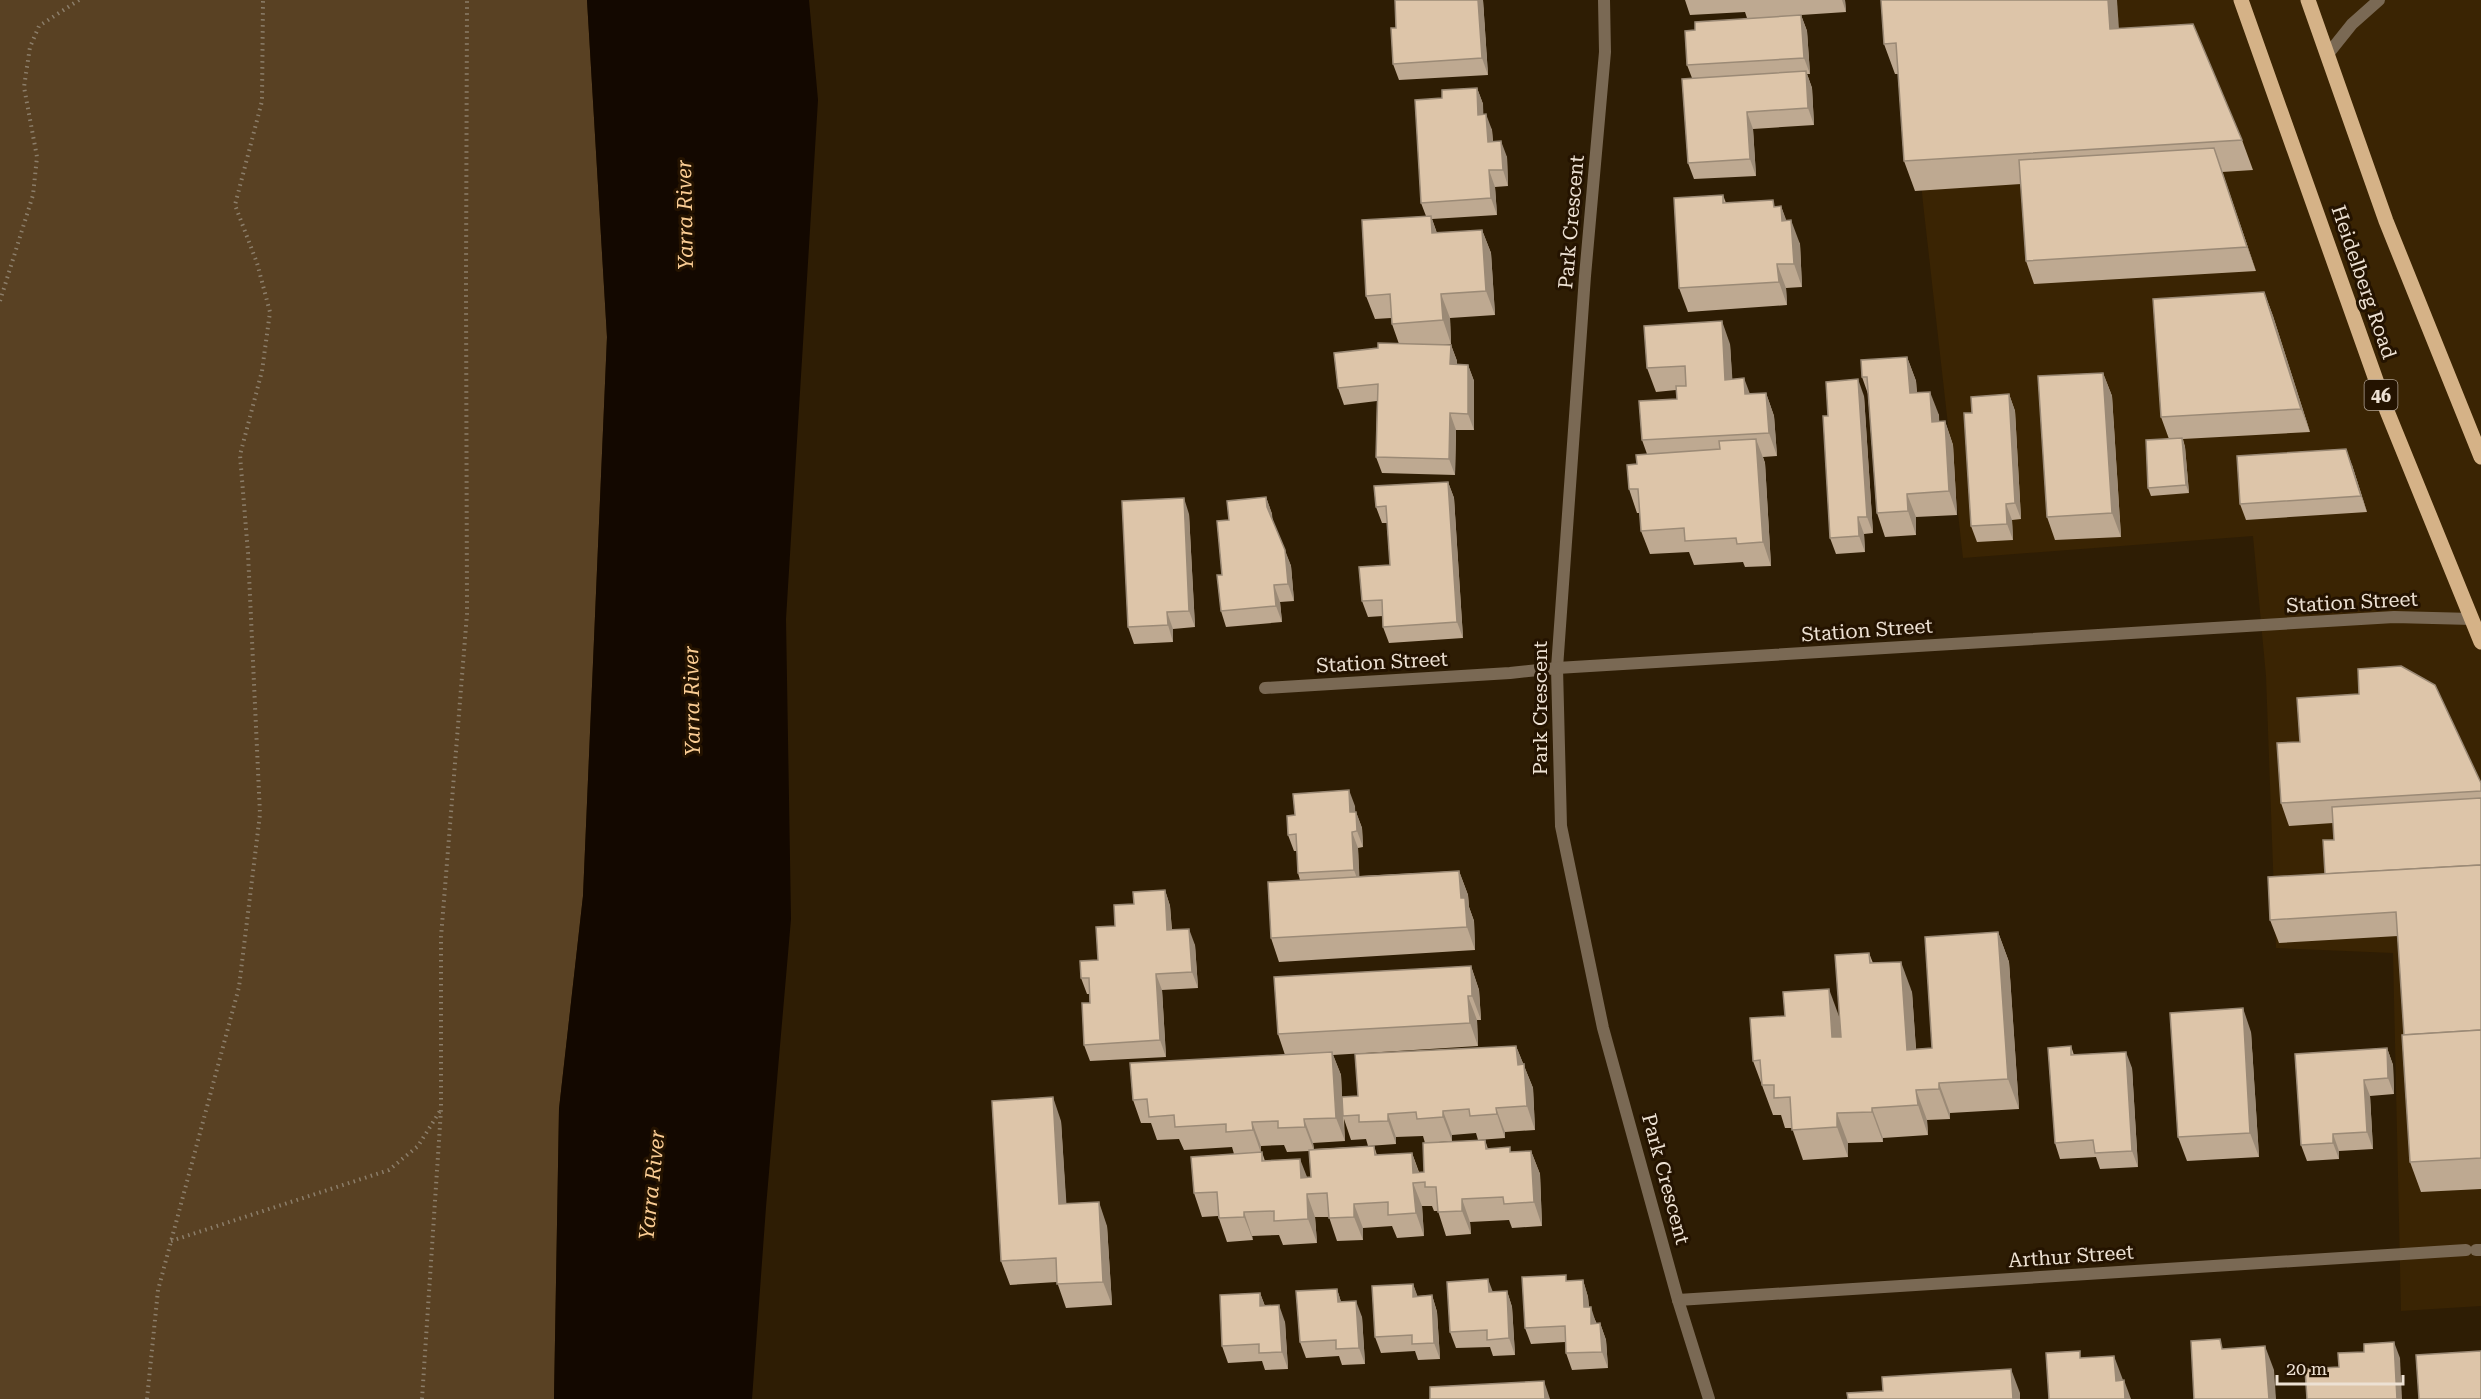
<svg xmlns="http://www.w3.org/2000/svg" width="2481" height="1399" font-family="'Roboto Serif',serif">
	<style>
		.built { fill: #3a2403 }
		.green { fill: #594123 }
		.water { fill: #130800 }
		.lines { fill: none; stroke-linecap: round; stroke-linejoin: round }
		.path { stroke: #8c7e6a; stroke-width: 4; stroke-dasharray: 1.5 4.5; stroke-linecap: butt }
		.minor { stroke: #7a6954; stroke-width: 12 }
		.primary { stroke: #d5b287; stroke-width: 15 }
		.wall { fill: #bea991; fill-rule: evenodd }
		.shaded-wall { fill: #9b8a76 }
		.building { fill: #ddc5a9; stroke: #9b8a76; stroke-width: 1.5 }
		.labels { text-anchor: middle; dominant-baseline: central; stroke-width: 6; stroke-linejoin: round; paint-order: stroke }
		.shield { fill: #241300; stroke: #b1a394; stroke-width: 1.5 }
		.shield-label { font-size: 18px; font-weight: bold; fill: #ede1d3 }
		.street-label { font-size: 20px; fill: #ede1d3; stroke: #241300 }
		.water-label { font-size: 21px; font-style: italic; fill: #fbcd94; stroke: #241300 }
	</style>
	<rect width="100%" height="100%" fill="#2e1d04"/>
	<polygon class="built" points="1904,0 2481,0 2481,1306 2401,1311 2393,953 2276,948 2266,676 2253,536 1963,558 1923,203"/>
	<polygon class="green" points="0,0 587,0 607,337 583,896 559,1109 554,1399 0,1399"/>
	<polygon class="water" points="587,0 809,0 818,100 786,619 791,919 766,1207 752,1399 554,1399 559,1109 583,896 607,337"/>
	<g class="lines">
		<g class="path">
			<polyline points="0,301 33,195 37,157 24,87 30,47 39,26 79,0"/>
			<polyline points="171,1241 389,1170 418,1146 440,1111"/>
			<polyline points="147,1399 158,1290 239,987 260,814 248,553 240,455 262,371 270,312 257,263 235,205 262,101 263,0"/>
			<polyline points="422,1399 441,1110 441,937 467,614 466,285 467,0"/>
		</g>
		<g class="minor">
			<polyline points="1604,0 1605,52 1585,276 1557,668 1561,826 1603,1028 1678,1300 1709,1399"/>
			<polyline points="2328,54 2352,24 2379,0"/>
			<polyline points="1265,688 1510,673 1557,668 2394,617 2472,619"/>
			<polyline points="2476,1250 2481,1250"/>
			<polyline points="1678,1300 2466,1250"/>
		</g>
		<g class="primary">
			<polyline points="2241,0 2387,411 2481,642"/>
			<polyline points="2308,0 2386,221 2481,457"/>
		</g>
	</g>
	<g class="wall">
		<polygon points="1483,0 1488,75 1399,80 1393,64 1396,28"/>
		<polygon points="1685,0 1845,0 1846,12 1801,15 1807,31 1810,74 1807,74 1812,88 1814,125 1753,129 1756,176 1694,179 1688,163 1692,78 1687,65 1695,30 1747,18 1745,12 1690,15"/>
		<polygon points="2119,29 2242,140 2253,170 2222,172 2256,271 2034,284 2026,261 2021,184 1915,191 1904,161 1898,74 1895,74 1884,44"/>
		<polygon points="1477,88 1483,104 1483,114 1492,130 1493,142 1507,157 1508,186 1495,187 1497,215 1432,219 1437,233 1482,230 1491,253 1495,315 1450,318 1451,344 1441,345 1451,345 1457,361 1457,364 1468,365 1474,381 1474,430 1456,430 1455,475 1382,473 1376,457 1377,401 1344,405 1338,388 1378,348 1399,344 1392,324 1391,318 1375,319 1366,296 1426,216 1421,203 1442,98"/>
		<polygon points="1723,195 1726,203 1776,207 1781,206 1786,221 1800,244 1802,287 1786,288 1787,305 1688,312 1679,288"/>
		<polygon points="2264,292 2273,316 2310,432 2183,439 2185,447 2189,493 2151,496 2148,488 2169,439 2161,417"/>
		<polygon points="1730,344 1732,379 1750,394 1766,393 1774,416 1777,456 1763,457 1765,463 1771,566 1745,567 1743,562 1694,565 1689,552 1650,554 1641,531 1640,513 1637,513 1629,489 1637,464 1647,454 1642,440 1677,399 1676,390 1656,392 1647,368"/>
		<polygon points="1907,357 1916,381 1917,393 1939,415 1939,421 1945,421 1953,445 1957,515 1916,517 1916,535 1885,537 1877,513 1868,394 1862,377"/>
		<polygon points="2103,373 2112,396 2121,537 2055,540 2047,517"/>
		<polygon points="2009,394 2015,411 2021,519 2012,520 2013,540 1977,542 1971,526 1972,413"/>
		<polygon points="1864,396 1873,533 1864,534 1865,552 1836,554 1830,538 1828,416"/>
		<polygon points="2352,465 2367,512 2246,520 2240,504"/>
		<polygon points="1448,482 1454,498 1463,638 1389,643 1383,627 1383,616 1368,617 1362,601 1390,565 1387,523 1382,523 1376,507"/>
		<polygon points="1266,497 1272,514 1272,520 1291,566 1294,601 1280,602 1282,622 1226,627 1221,611 1222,575 1229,520"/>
		<polygon points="1189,514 1195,627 1173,629 1173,642 1134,644 1128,627"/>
		<polygon points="2481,783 2481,1189 2421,1192 2410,1162 2404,1035 2398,936 2279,943 2270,920 2325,874 2334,840 2333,823 2289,826 2281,803"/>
		<polygon points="1355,806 1355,812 1356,812 1362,828 1363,847 1358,848 1359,876 1459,871 1468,895 1469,907 1474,921 1475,950 1279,962 1271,938 1300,880 1298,873 1297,851 1294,851 1288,835 1295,815"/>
		<polygon points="1165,890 1170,906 1172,930 1195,945 1198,988 1162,990 1166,1057 1090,1061 1084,1045 1090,1003 1089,994 1087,994 1081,978 1098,960 1115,926 1134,904"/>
		<polygon points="1998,932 2009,962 2019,1109 1950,1113 1950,1119 1927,1120 1928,1135 1883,1138 1883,1142 1848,1143 1848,1157 1803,1160 1792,1128 1785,1128 1781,1115 1773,1115 1753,1061 1839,1017 1869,953 1873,963 1912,992 1916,1049 1932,1048"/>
		<path d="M1471,966L1479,990L1481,1020H1477L1478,1046L1333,1055L1341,1075L1342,1097L1358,1096L1516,1046L1533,1088L1535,1130L1505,1132V1138L1478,1140L1476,1133L1452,1135V1141L1425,1143L1423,1136L1396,1137V1144L1368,1146L1366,1139L1351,1140L1344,1119L1345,1141L1313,1143L1314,1149L1374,1146L1377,1155L1412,1153L1419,1172H1424L1485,1140L1488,1149L1511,1152L1531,1151L1540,1174L1542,1226L1512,1228L1509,1220L1470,1222L1471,1234L1446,1236L1438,1211H1434L1432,1206H1422L1424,1236L1397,1238L1392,1226L1363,1228V1240L1337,1241L1329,1217H1315L1317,1243L1283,1245L1279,1235L1252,1236L1253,1240L1227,1242L1218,1216L1202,1217L1194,1193L1234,1154L1232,1147L1184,1150L1179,1139L1157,1140L1151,1123H1141L1133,1100L1285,1055L1278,1034ZM1284,1145L1287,1152L1309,1151L1311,1177H1307L1265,1161L1262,1152H1261V1146Z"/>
		<polygon points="2251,1032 2259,1157 2187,1161 2178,1137"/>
		<polygon points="2071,1046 2074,1055 2132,1068 2138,1167 2100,1169 2096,1157 2060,1159 2055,1143"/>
		<polygon points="2387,1048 2393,1065 2394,1094 2370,1096 2373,1149 2339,1151 2339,1159 2307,1161 2301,1145"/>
		<polygon points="1061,1121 1066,1204 1107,1226 1112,1305 1066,1308 1057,1282 1010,1285 1001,1261"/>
		<polygon points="1583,1280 1588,1297 1589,1307 1597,1324 1600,1323 1606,1340 1608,1368 1572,1370 1566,1353 1565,1342 1531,1344 1525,1328 1568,1281"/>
		<polygon points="1413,1284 1417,1296 1432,1295 1437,1312 1440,1359 1418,1360 1415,1351 1381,1353 1375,1337"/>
		<polygon points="1337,1289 1341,1302 1362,1317 1365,1364 1342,1365 1339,1356 1306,1358 1300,1342"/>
		<polygon points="1507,1291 1512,1307 1515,1355 1493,1356 1490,1347 1456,1348 1450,1332 1492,1292"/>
		<polygon points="1260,1293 1265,1306 1285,1322 1288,1369 1265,1370 1262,1361 1228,1363 1222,1346"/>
	</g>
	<g class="shaded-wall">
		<polygon points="1478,0 1483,0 1488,75 1482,58"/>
		<polygon points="1842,0 1845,0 1846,12"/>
		<polygon points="2108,0 2117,0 2121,59 2110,29"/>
		<polygon points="1801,15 1807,31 1810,74 1804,58"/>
		<polygon points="1806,71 1812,88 1814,125 1808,108"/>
		<polygon points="1477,88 1483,104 1484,131 1478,115"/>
		<polygon points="1747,112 1753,129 1756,176 1750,159"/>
		<polygon points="1486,114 1492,130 1494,159 1488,142"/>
		<polygon points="1501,141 1507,157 1508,186 1503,170"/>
		<polygon points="2214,148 2222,171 2256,271 2247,247"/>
		<polygon points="1489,170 1495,187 1497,215 1491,198"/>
		<polygon points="1781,206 1790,230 1782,221"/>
		<polygon points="1431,216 1439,240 1432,233"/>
		<polygon points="1791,220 1800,244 1802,287 1794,264"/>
		<polygon points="1482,230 1491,253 1495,315 1486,291"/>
		<polygon points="1777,264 1786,288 1787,305 1779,282"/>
		<polygon points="2264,292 2273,316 2310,432 2301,409"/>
		<polygon points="1441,294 1450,318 1451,344 1443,320"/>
		<polygon points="1722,321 1730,344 1734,403 1725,380"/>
		<polygon points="1451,345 1457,361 1456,381 1450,364"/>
		<polygon points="1907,357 1916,381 1918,417 1910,393"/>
		<polygon points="1468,365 1474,381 1474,430 1468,414"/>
		<polygon points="2103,373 2112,396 2121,537 2112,513"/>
		<polygon points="1744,378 1753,402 1745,394"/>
		<polygon points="1858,379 1864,396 1873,533 1867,517"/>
		<polygon points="1930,392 1939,415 1940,445 1932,422"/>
		<polygon points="1766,393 1774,416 1777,456 1769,433"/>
		<polygon points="2009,394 2015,411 2021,519 2015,503"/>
		<polygon points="1450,413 1456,430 1455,475 1449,459"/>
		<polygon points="1945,421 1953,445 1957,515 1949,491"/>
		<polygon points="2182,438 2185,447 2189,493 2186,485"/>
		<polygon points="1756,439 1765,463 1771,566 1763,542"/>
		<polygon points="2346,449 2352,465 2367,512 2361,496"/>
		<polygon points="1448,482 1454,498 1463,638 1457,622"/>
		<polygon points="1907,494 1916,517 1916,535 1908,511"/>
		<polygon points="1266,497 1272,514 1273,523 1267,507"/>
		<polygon points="1184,498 1189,514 1195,627 1189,611"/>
		<polygon points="2006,504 2012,520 2013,540 2007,524"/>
		<polygon points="1858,517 1864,534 1865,552 1859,536"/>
		<polygon points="1285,550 1291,566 1294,601 1288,584"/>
		<polygon points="1274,585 1280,602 1282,622 1276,606"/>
		<polygon points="1167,612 1173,629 1173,642 1168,625"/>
		<polygon points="1349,790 1355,806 1356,828 1350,812"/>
		<polygon points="1356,812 1362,828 1363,847 1357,831"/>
		<polygon points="1352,832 1358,848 1360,887 1354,870"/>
		<polygon points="1459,871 1468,895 1469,907 1474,921 1475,950 1467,927 1461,898"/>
		<polygon points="1165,890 1170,906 1173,947 1167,930"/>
		<polygon points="1189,929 1195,945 1198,988 1192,972"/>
		<polygon points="1998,932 2009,962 2019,1109 2008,1079"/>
		<polygon points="1901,962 1912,992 1918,1080 1907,1050"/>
		<polygon points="1471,966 1479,990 1481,1020 1472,996"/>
		<polygon points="1156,974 1162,990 1166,1057 1160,1040"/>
		<polygon points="1829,989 1840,1019 1843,1067 1832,1037"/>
		<polygon points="1468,996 1477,1020 1478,1046 1470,1023"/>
		<polygon points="2243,1008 2251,1032 2259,1157 2250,1133"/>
		<polygon points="1516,1046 1533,1088 1535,1130 1527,1106 1518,1065"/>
		<polygon points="2387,1048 2393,1065 2394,1094 2388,1078"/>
		<polygon points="1332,1052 1341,1075 1343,1116 1345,1141 1336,1118"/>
		<polygon points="2126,1052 2132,1068 2138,1167 2132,1151"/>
		<polygon points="2364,1080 2370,1096 2373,1149 2367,1132"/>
		<polygon points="1939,1083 1950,1113 1950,1119 1939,1089"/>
		<polygon points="1916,1090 1927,1120 1928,1135 1918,1105"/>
		<polygon points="1053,1097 1061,1121 1068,1228 1059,1204"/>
		<polygon points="1496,1108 1505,1132 1505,1138 1497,1114"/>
		<polygon points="1872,1108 1883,1138 1883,1142 1872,1112"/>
		<polygon points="1443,1111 1452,1135 1452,1141 1443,1117"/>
		<polygon points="1837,1113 1848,1143 1848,1157 1837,1127"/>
		<polygon points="1388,1114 1396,1137 1396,1144 1388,1121"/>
		<polygon points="1304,1119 1313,1143 1314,1151 1305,1127"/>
		<polygon points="1252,1122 1261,1146 1261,1153 1253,1130"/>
		<polygon points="2333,1134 2339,1151 2339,1159 2333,1143"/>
		<polygon points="1531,1151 1540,1174 1542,1226 1534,1202"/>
		<polygon points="1412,1153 1420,1176 1413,1173"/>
		<polygon points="1300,1159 1309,1182 1307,1194 1315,1217 1317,1243 1308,1219 1301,1178"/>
		<polygon points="1413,1183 1422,1206 1424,1236 1416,1213"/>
		<polygon points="1462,1199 1470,1222 1471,1234 1462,1211"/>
		<polygon points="1099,1202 1107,1226 1112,1305 1103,1282"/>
		<polygon points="1354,1204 1363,1228 1363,1240 1354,1217"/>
		<polygon points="1244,1212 1252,1236 1253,1240 1244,1217"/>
		<polygon points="1488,1279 1494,1295 1489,1292"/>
		<polygon points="1583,1280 1588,1297 1590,1324 1584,1307"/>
		<polygon points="1413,1284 1419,1300 1413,1297"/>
		<polygon points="1337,1289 1342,1305 1338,1302"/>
		<polygon points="1507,1291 1512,1307 1515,1355 1509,1338"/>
		<polygon points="1260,1293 1266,1309 1260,1306"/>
		<polygon points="1432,1295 1437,1312 1440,1359 1434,1343"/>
		<polygon points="1356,1301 1362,1317 1365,1364 1359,1348"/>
		<polygon points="1279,1305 1285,1322 1288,1369 1282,1352"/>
		<polygon points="1591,1307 1596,1323 1591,1324"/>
		<polygon points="1600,1323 1606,1340 1608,1368 1602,1352"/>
		<polygon points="2394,1342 2400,1358 2402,1399 2397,1399"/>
		<polygon points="2265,1346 2274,1370 2276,1399 2269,1399"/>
		<polygon points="2114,1356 2123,1380 2124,1399 2116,1381"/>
		<polygon points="2011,1369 2020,1393 2020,1399 2013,1399"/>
		<polygon points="2124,1380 2131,1399 2125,1399"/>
		<polygon points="1544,1381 1550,1399 1545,1399"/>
	</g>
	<g class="building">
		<polygon points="1395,0 1478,0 1482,58 1393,64 1391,28 1396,28"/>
		<polygon points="1881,0 2108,0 2110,29 2193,24 2242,140 1904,161 1896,43 1884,44"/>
		<polygon points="1801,15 1804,58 1687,65 1685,31 1695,30 1695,22"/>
		<polygon points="1806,71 1808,108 1747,112 1750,159 1688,163 1682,79"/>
		<polygon points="1477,88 1478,115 1486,114 1488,142 1501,141 1503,170 1489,170 1491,198 1421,203 1415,100 1442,98 1442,90"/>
		<polygon points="2214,148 2247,247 2026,261 2019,160"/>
		<polygon points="1723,195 1723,203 1773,200 1774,207 1781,206 1782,221 1791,220 1794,264 1777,264 1779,282 1679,288 1674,198"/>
		<polygon points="1431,216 1432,233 1482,230 1486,291 1441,294 1443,320 1392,324 1390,294 1366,296 1362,220"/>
		<polygon points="2264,292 2301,409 2161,417 2153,299"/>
		<polygon points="1722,321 1725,380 1744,378 1745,394 1766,393 1769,433 1642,440 1639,401 1677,399 1676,386 1686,386 1685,366 1647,368 1644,326"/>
		<polygon points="1378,343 1451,345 1450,364 1468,365 1468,414 1450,413 1449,459 1376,457 1378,384 1338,388 1334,353 1378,348"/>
		<polygon points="1907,357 1910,393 1930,392 1932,422 1945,421 1949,491 1907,494 1908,511 1877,513 1867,377 1862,377 1861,360"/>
		<polygon points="2103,373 2112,513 2047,517 2038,376"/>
		<polygon points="1858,379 1867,517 1858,517 1859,536 1830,538 1823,416 1828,416 1826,382"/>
		<polygon points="2009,394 2015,503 2006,504 2007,524 1971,526 1964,413 1972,413 1971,397"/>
		<polygon points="2182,438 2186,485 2148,488 2146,440"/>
		<polygon points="1756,439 1763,542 1737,544 1736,538 1685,541 1684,528 1641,531 1638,489 1629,489 1627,465 1637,464 1636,455 1720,449 1719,441"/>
		<polygon points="2346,449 2361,496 2240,504 2237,456"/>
		<polygon points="1448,482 1457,622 1383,627 1382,600 1362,601 1359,567 1390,565 1386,506 1376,507 1374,486"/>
		<polygon points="1266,497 1267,507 1285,550 1288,584 1274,585 1276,606 1221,611 1217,575 1222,575 1217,521 1229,520 1227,501"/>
		<polygon points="1184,498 1189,611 1167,612 1168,625 1128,627 1122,501"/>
		<polygon points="2401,666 2435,685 2481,783 2481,791 2281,803 2277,743 2300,742 2297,698 2359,694 2358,669"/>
		<polygon points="1349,790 1350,812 1356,812 1357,831 1352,832 1354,870 1298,873 1296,834 1288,835 1287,816 1295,815 1293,794"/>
		<polygon points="2481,798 2481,865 2325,874 2323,840 2334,840 2332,807"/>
		<polygon points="2481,865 2481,1030 2404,1035 2396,912 2270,920 2268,877"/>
		<polygon points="1459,871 1461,898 1465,898 1467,927 1271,938 1268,882"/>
		<polygon points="1165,890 1167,930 1189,929 1192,972 1156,974 1160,1040 1084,1045 1082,1003 1090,1003 1089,978 1081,978 1080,961 1098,960 1096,927 1115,926 1114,905 1134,904 1133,892"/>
		<polygon points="1998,932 2008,1079 1939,1083 1939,1089 1916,1090 1918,1105 1872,1108 1872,1112 1837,1113 1837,1127 1792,1130 1790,1097 1774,1098 1774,1085 1762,1085 1760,1060 1753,1061 1750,1018 1785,1016 1783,992 1829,989 1832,1037 1841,1037 1835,955 1869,953 1870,963 1901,962 1907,1050 1932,1048 1925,937"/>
		<polygon points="1471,966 1472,996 1468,996 1470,1023 1278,1034 1274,977"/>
		<polygon points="2243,1008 2250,1133 2178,1137 2170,1013"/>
		<polygon points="2481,1030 2481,1158 2410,1162 2402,1035"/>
		<polygon points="1516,1046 1518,1065 1524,1064 1527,1106 1496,1108 1497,1114 1470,1116 1469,1109 1443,1111 1443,1117 1417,1119 1416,1112 1388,1114 1388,1121 1359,1122 1359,1115 1343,1116 1342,1097 1358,1096 1355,1054"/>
		<polygon points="2071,1046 2071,1055 2126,1052 2132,1151 2095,1153 2093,1140 2055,1143 2048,1048"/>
		<polygon points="2387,1048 2388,1078 2364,1080 2367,1132 2333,1134 2333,1143 2301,1145 2295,1054"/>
		<polygon points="1332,1052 1336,1118 1304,1119 1305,1127 1278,1128 1278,1121 1252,1122 1253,1130 1226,1132 1226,1124 1175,1127 1174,1115 1149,1117 1147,1099 1133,1100 1130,1063"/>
		<polygon points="1053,1097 1059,1204 1099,1202 1103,1282 1057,1284 1056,1258 1001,1261 992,1101"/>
		<polygon points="1485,1140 1486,1149 1510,1147 1510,1152 1531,1151 1534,1202 1504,1204 1503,1197 1462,1199 1462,1211 1438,1212 1436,1187 1425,1187 1425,1182 1413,1183 1416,1213 1388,1215 1388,1202 1354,1204 1354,1217 1329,1218 1327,1193 1307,1194 1308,1219 1274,1221 1274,1211 1244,1212 1244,1217 1219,1218 1217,1192 1194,1193 1191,1157 1262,1152 1262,1161 1300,1159 1301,1178 1311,1177 1309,1150 1374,1146 1375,1155 1412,1153 1413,1173 1424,1172 1423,1143"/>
		<polygon points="1566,1275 1566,1281 1583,1280 1584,1307 1591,1307 1591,1324 1600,1323 1602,1352 1566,1353 1565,1326 1525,1328 1522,1277"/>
		<polygon points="1488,1279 1489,1292 1507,1291 1509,1338 1487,1340 1487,1330 1450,1332 1447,1282"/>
		<polygon points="1413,1284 1413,1297 1432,1295 1434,1343 1412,1344 1412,1335 1375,1337 1372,1286"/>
		<polygon points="1337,1289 1338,1302 1356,1301 1359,1348 1336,1349 1336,1340 1300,1342 1296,1291"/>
		<polygon points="1260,1293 1260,1306 1279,1305 1282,1352 1259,1353 1259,1344 1222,1346 1220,1295"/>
		<polygon points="2220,1339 2222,1349 2265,1346 2269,1399 2194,1399 2191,1341"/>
		<polygon points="2394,1342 2397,1399 2307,1399 2305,1369 2339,1367 2338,1353 2364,1352 2364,1344"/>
		<polygon points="2080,1351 2080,1358 2114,1356 2116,1381 2124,1380 2125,1399 2049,1399 2046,1353"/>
		<polygon points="2481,1351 2481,1399 2419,1399 2416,1355"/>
		<polygon points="2011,1369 2013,1399 1848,1399 1847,1393 1883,1391 1882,1377"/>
		<polygon points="1544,1381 1545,1399 1430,1399 1430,1387"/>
	</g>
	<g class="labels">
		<rect class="shield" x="2364.5" y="380" width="33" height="30" rx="4.5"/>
		<g class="shield-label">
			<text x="2381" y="395">46</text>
		</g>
		<g class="street-label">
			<text transform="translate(1571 222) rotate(-85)">Park Crescent</text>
			<text transform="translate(2364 282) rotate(71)">Heidelberg Road</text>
			<text transform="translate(2352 602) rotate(-3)">Station Street</text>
			<text transform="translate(1867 630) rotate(-4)">Station Street</text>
			<text transform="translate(1382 662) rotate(-3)">Station Street</text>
			<text transform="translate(1540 708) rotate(-90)">Park Crescent</text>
			<text transform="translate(1666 1179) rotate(75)">Park Crescent</text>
			<text transform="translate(2071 1256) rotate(-4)">Arthur Street</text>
		</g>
		<g class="water-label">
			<text transform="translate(685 215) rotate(-91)">Yarra River</text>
			<text transform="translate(692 701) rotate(-91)">Yarra River</text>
			<text transform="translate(652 1185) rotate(-84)">Yarra River</text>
		</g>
	</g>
	<path d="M2277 1375v9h126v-9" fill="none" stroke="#ede1d3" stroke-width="3"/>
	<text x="2286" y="1375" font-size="18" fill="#ede1d3" stroke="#241300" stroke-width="4.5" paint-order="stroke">20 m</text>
</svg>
